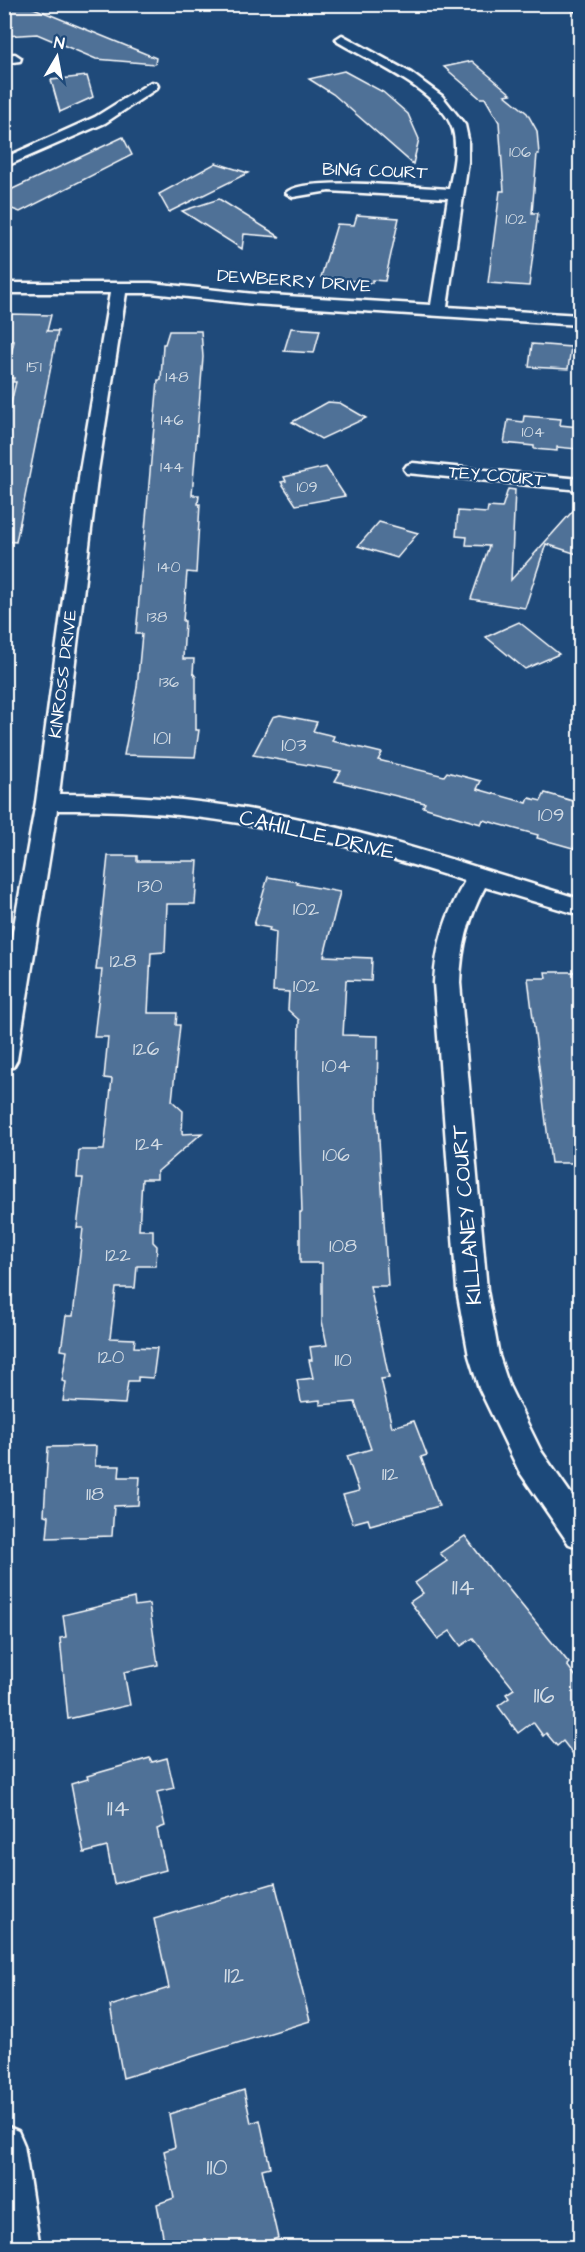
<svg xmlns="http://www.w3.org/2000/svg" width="585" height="2252" font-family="'Architects Daughter',sans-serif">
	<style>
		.building { fill: #507197; stroke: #fff; stroke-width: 1.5 }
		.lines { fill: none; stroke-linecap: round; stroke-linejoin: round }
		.minor-casing { stroke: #fff; stroke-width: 5 }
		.minor { fill: #1f4a7a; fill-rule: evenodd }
		.labels { text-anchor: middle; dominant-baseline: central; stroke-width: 4.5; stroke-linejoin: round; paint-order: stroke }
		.far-number-label { font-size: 16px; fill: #d3dce5 }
		.far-street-label { font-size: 18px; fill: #fff; stroke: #1f4a7a }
		.number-label { font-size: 20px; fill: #d3dce5 }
		.street-label { font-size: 22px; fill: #fff; stroke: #1f4a7a }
		.near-number-label { font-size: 24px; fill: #d3dce5 }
	</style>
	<rect width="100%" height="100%" fill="#1f4a7a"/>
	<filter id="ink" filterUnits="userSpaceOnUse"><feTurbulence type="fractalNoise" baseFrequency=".0167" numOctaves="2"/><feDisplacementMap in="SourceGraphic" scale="12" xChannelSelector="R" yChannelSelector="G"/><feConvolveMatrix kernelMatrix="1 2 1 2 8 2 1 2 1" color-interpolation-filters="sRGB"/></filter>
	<g filter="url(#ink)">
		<g class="building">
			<polygon points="4,4 24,4 156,58 155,64 96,59 37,34 4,36"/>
			<polygon points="472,61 511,94 505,95 527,113 537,131 539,154 537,154 532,213 538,213 529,286 488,283 500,191 504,191 499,122 485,98 480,98 444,67"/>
			<polygon points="344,71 383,92 408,114 419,139 413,164 333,94 309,79"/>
			<polygon points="87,76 93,97 60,112 51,80"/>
			<polygon points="123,137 132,155 20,212 4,206 4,193"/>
			<polygon points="216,163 248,173 169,212 159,194"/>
			<polygon points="219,199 280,237 244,234 242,249 182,211"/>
			<polygon points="357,215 399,218 385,281 372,280 372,283 321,277 337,224 354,225"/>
			<polygon points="10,314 51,315 47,331 58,331 16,542 4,541 4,432 16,382 13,382 14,378 6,378 14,341 4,341"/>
			<polygon points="291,328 320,330 314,353 284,351"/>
			<polygon points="169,331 201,331 203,357 192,495 199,495 198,504 200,504 196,573 187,572 183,621 185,621 183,659 194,659 193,673 196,677 196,730 199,730 195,757 124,755 137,687 142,634 136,634 158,380 161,380 163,344 165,344"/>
			<polygon points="532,344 571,347 568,369 529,367"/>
			<polygon points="328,402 340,403 366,418 321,439 292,422"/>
			<polygon points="524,416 561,419 560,425 579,427 577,449 557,447 557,451 534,449 534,446 504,443 508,420 523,422"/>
			<polygon points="326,467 345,496 296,505 281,482 286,481 284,477"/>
			<polygon points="508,489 515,490 511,580 580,503 580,555 546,544 525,608 471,599 489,546 466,545 467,537 456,536 458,511 487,513 488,507 502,508"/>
			<polygon points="379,522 418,533 397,558 358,546"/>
			<polygon points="519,622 559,654 525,669 486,637"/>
			<polygon points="280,715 317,722 313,731 334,736 332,741 382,753 378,760 444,776 447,772 481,781 477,789 527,803 529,798 541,801 545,793 580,803 580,850 537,838 538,835 483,820 481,824 423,807 425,803 335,781 341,771 253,755 273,717"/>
			<polygon points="108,856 137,856 137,861 198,861 195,904 167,904 165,952 151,953 148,1013 177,1013 176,1025 180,1025 172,1101 183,1111 182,1134 202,1133 157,1172 157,1179 142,1179 139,1230 153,1230 153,1242 157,1246 156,1266 137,1266 135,1288 116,1288 110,1338 135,1339 134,1347 157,1348 153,1378 138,1377 138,1381 128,1381 125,1404 63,1401 66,1382 62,1381 67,1351 61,1350 66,1316 73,1316 83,1228 77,1228 83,1178 77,1178 79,1150 104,1150 112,1079 104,1078 108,1037 94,1037 102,970 96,970"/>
			<polygon points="268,877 298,882 297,884 340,892 324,956 372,958 371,981 346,980 343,1035 378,1036 377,1107 388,1286 370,1286 389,1378 381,1379 392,1427 414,1421 427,1455 421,1457 439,1506 370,1525 368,1519 353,1523 343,1495 359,1491 347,1456 371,1449 355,1402 320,1405 320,1400 301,1402 297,1380 313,1378 309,1360 312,1360 310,1347 327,1345 322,1321 322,1263 300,1263 300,1212 302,1212 298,1079 299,1020 288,1010 289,992 273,991 276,932 269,930 270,928 254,925"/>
			<polygon points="545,972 580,972 580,1163 551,1163 528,978 546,978"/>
			<polygon points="96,1446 95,1466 120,1466 119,1477 140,1477 138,1505 114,1506 112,1536 47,1538 49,1516 44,1515 48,1447"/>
			<polygon points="465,1536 500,1582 502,1581 569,1663 567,1665 580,1682 580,1763 563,1741 557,1746 546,1733 543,1736 533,1722 518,1733 498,1706 509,1698 506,1694 514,1689 473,1638 461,1646 450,1631 438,1639 410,1602 423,1593 415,1583 447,1561 440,1553"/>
			<polygon points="134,1598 135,1606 149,1604 158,1665 124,1672 130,1705 68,1719 60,1638 66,1637 63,1615"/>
			<polygon points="150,1758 152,1762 167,1758 174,1788 157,1792 165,1826 157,1829 166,1870 114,1884 107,1847 84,1853 71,1784 88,1779 87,1776"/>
			<polygon points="275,1883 310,2021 123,2078 110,2006 169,1988 154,1919"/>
			<polygon points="244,2090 251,2123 260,2120 270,2167 262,2169 278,2238 250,2247 165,2247 157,2204 174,2198 164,2151 175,2147 169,2114"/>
		</g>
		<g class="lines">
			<g class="minor-casing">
				<g id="minor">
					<polygon points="564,4 580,4 580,13"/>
					<path d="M342,35L411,73L442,96L465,125L468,139V162L447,307L580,315V325L254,304L151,293H126L98,471L59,794C126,794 193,799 259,811C368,830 474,867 580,899V915L485,887C468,918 461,948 460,983L487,1290L499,1356L509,1386L541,1451L580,1507V1548L569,1544L519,1471L479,1388L469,1356L457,1290L434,983C436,945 446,914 465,881C398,860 331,840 262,827C194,814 126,809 57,810L17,1060L13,1067L4,1070V982L36,802L80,471L110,293H4V283H151L254,294L431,305L448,198L329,191L293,197L286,193C302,175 421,188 449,189C453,170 458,149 453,130C442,92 370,61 338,42L336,39Z"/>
					<polygon points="15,54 21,58 20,61 4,63 4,55"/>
					<polygon points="151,82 156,83 158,86 156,89 105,123 4,167 4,158 95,117"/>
					<polygon points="413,463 580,479 580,490 407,473 404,469 407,465"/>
					<polygon points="4,2125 18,2131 24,2145 40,2248 4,2248"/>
				</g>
			</g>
			<use href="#minor" class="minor"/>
		</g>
	</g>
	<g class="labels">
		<g class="far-number-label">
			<text x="520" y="152">106</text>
			<text x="516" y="219">102</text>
			<text x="34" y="367">151</text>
			<text x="177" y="377">148</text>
			<text x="172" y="420">146</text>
			<text x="533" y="432">104</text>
			<text x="172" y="467">144</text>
			<text x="307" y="487">109</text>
			<text x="169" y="567">140</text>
			<text x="157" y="617">138</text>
			<text x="169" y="682">136</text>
		</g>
		<g class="far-street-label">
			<text transform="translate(375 171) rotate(2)">BING COURT</text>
			<text transform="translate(294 281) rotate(4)">DEWBERRY DRIVE</text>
			<text transform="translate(497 476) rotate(5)">TEY COURT</text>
			<text transform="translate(63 674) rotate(-83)">KINROSS DRIVE</text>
		</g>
		<g class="number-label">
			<text x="162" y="738">101</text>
			<text x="294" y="745">103</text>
			<text x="551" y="815">109</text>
			<text x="150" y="886">130</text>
			<text x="306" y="909">102</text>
			<text x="123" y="961">128</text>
			<text x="306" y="986">102</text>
			<text x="146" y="1049">126</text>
			<text x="336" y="1066">104</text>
			<text x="149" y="1144">124</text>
			<text x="336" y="1155">106</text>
			<text x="343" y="1246">108</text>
			<text x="118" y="1255">122</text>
			<text x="111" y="1357">120</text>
			<text x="343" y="1360">110</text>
			<text x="390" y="1474">112</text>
			<text x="95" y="1494">118</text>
		</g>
		<g class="street-label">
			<text transform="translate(317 835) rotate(13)">CAHILLE DRIVE</text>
			<text transform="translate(467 1215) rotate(-95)">KILLANEY COURT</text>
		</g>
		<g class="near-number-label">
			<text x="463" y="1588">114</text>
			<text x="544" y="1696">116</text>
			<text x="118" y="1809">114</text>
			<text x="234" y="1976">112</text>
			<text x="217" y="2168">110</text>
		</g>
	</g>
	<rect width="585" height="2252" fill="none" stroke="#1f4a7a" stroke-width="24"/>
	<rect x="12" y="12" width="561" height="2228" fill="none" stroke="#fff" stroke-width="2" filter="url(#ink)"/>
	<g transform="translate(57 57) rotate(10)" stroke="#1f4a7a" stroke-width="4.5" paint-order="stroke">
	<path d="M0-4.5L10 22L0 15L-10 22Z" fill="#ffffff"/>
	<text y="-9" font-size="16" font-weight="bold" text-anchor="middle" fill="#ffffff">N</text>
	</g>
</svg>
